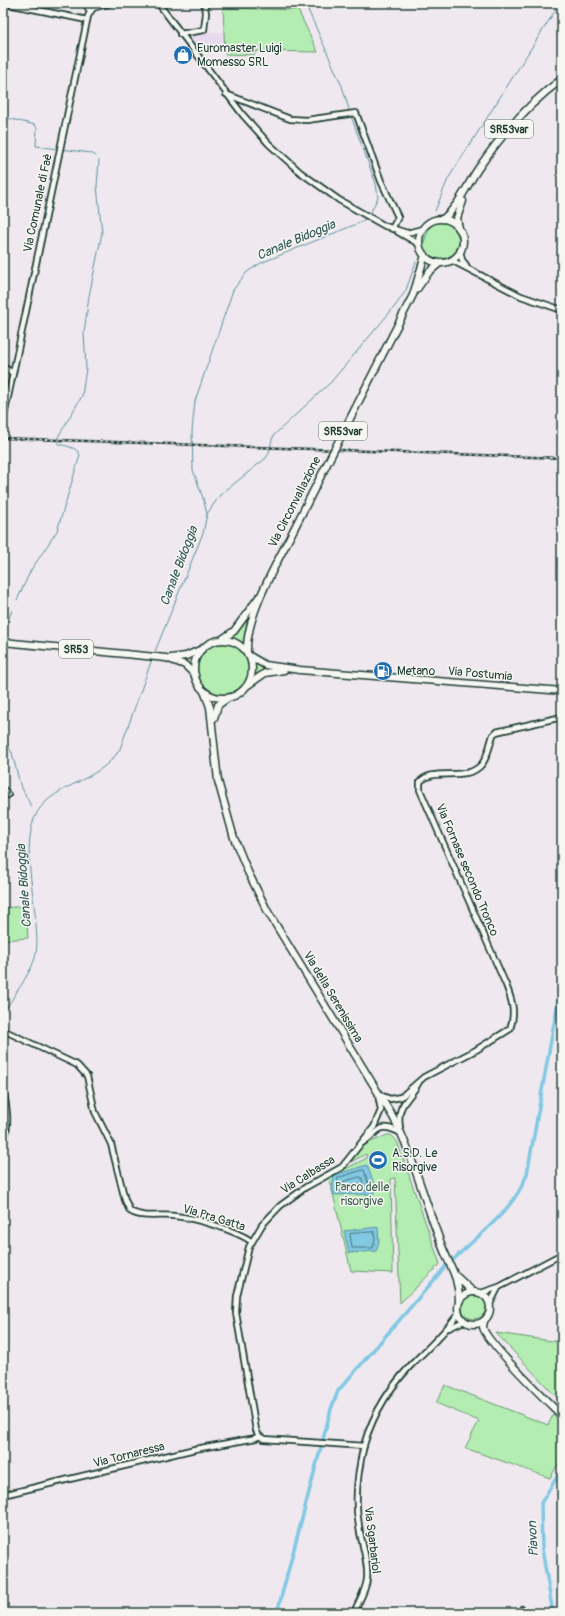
<svg xmlns="http://www.w3.org/2000/svg" width="565" height="1616" font-family="Pangolin,sans-serif">
	<style>
		.built { fill: #e6daec }
		.green { fill: #b3edb1; stroke: #699572 }
		.water { fill: #82c8e3; stroke: #5a909d }
		.lines { fill: none; stroke-linecap: round; stroke-linejoin: round }
		.shore { stroke: #47757a; stroke-width: 1 }
		.stream { stroke: #5a909d; stroke-width: 1 }
		.canal { stroke: #82c8e3; stroke-width: 3.5 }
		.minor-casing { stroke: #1f3d34; stroke-width: 8 }
		.major-casing { stroke: #1f3d34; stroke-width: 9 }
		.minor { stroke: #f6f6f2; stroke-width: 4.5 }
		.major { stroke: #f6f6f2; stroke-width: 6 }
		.rail-casing { stroke: #1f3d34; stroke-width: 2.5 }
		.rail { stroke: #f6f6f2; stroke-width: 1; stroke-dasharray: 3; stroke-linecap: butt }
		.major-bridge-casing { stroke: #1f3d34; stroke-width: 9; stroke-linecap: butt }
		.major-bridge { stroke: #f6f6f2; stroke-width: 6 }
		.labels { text-anchor: middle; dominant-baseline: central; stroke-width: 3; stroke-linejoin: round; paint-order: stroke }
		.shield { fill: #f6f6f2; stroke: #60746d; stroke-width: 1 }
		.shield-label { font-size: 11px; font-weight: bold; fill: #1f3d34 }
		.poi-label { font-size: 12px; fill: #1f3d34; stroke: #f6f6f2; text-anchor: start }
		.street-label { font-size: 12px; fill: #1f3d34; stroke: #f6f6f2 }
		.park-label { font-size: 12px; fill: #3d604d; stroke: #f6f6f2 }
		.water-label { font-size: 13px; font-style: italic; fill: #335957; stroke: #f6f6f2 }
	</style>
	<rect width="100%" height="100%" fill="#efe9ef"/>
	<filter id="ink" filterUnits="userSpaceOnUse"><feTurbulence type="fractalNoise" baseFrequency=".025" numOctaves="2"/><feDisplacementMap in="SourceGraphic" scale="8" xChannelSelector="R" yChannelSelector="G"/><feConvolveMatrix kernelMatrix="1 2 1 2 8 2 1 2 1" color-interpolation-filters="sRGB"/></filter>
	<g filter="url(#ink)">
		<polygon class="built" points="202,32 225,32 225,51 196,49 185,34"/>
		<g class="green">
			<polygon points="223,8 298,10 318,52 256,51 254,55 225,54"/>
			<circle cx="441" cy="241" r="20"/>
			<polygon points="258,601 245,646 236,640 229,638 235,633"/>
			<circle cx="223" cy="669" r="26"/>
			<polygon points="252,660 284,669 253,678"/>
			<polygon points="26,906 28,938 3,940 3,908"/>
			<polygon points="387,1135 391,1135 397,1141 440,1264 400,1303 395,1178 391,1179 393,1273 351,1271 329,1177 367,1158 366,1154 347,1164 364,1145"/>
			<circle cx="474" cy="1307" r="12"/>
			<polygon points="496,1333 559,1342 562,1337 562,1403"/>
			<polygon points="445,1385 548,1425 553,1415 562,1423 562,1457 550,1478 465,1448 479,1421 436,1403"/>
		</g>
		<g class="water">
			<polygon points="367,1165 375,1187 374,1193 369,1194 334,1195 332,1189 334,1175"/>
			<polygon points="378,1227 379,1242 376,1251 349,1253 344,1231"/>
		</g>
		<g class="lines">
			<g class="shore">
				<polygon points="364,1170 370,1190 337,1191 338,1178"/>
				<polygon points="360,1177 362,1178 363,1185 342,1185 343,1182"/>
				<polygon points="374,1232 375,1238 373,1248 352,1248 350,1234"/>
			</g>
			<g class="stream">
				<polyline points="305,3 342,86 350,113"/>
				<polyline points="351,116 376,184 378,197 369,216"/>
				<polyline points="3,117 35,125 37,128 36,146 58,149"/>
				<polyline points="61,149 91,153 96,156"/>
				<polyline points="435,211 448,179 560,3"/>
				<polyline points="424,242 429,228"/>
				<path d="M207,514L220,495L266,458C272,451 269,442 275,434L331,382L396,305L406,290L416,262"/>
				<path d="M17,600L31,570L57,531L80,455C77,447 66,446 58,444V437L82,396L86,368L84,333L89,296L102,233L97,186L99,160"/>
				<polyline points="3,637 12,610"/>
				<polyline points="154,654 203,533 207,514 203,498 193,470 192,431 195,401 233,290 247,272 261,263 359,223 366,218"/>
				<polyline points="3,736 12,753 20,784 31,806"/>
				<path d="M3,1014C12,998 28,977 34,961C38,949 37,937 36,925C34,893 23,849 34,819C47,784 99,784 120,749L152,659"/>
			</g>
			<g class="canal">
				<path d="M452,1261C479,1234 514,1211 527,1174L562,979"/>
				<polyline points="277,1613 331,1409 338,1391 447,1265"/>
				<polyline points="553,1613 542,1549 541,1503 562,1469"/>
			</g>
			<g class="minor-casing">
				<g id="minor">
					<polyline points="85,3 90,11"/>
					<polyline points="158,3 243,115 269,144 300,172 339,200 385,226 407,233 422,229"/>
					<polyline points="3,5 13,5 87,20"/>
					<polyline points="180,34 204,30 206,13 204,3"/>
					<polyline points="226,94 290,119 307,120 356,113 381,181 398,217 392,229"/>
					<polyline points="398,232 419,244"/>
					<polyline points="460,250 462,260 466,265"/>
					<polyline points="451,260 521,296 562,310"/>
					<polyline points="3,367 13,373"/>
					<polyline points="3,421 88,16 93,8 111,3"/>
					<polyline points="3,789 8,795"/>
					<path d="M3,1030L77,1065L87,1076L95,1112L111,1144L125,1200L130,1211C143,1219 161,1214 175,1216C195,1218 235,1230 251,1241"/>
					<path d="M3,1089C7,1108 10,1125 3,1144"/>
					<path d="M380,1095L390,1099L401,1097L424,1077L476,1050L510,1029C516,1013 512,1000 506,985L420,790V782C433,766 467,783 482,764C488,756 490,744 493,735L496,732L562,717"/>
					<path d="M400,1128C396,1103 409,1101 419,1082"/>
					<path d="M362,1143C380,1132 377,1121 401,1133"/>
					<polyline points="481,1293 499,1287 562,1254"/>
					<polyline points="490,1304 498,1288"/>
					<polyline points="449,1328 464,1321"/>
					<polyline points="364,1446 264,1439 259,1436 256,1430 236,1313 237,1296 249,1247 262,1225 280,1206 306,1187 342,1167 374,1127 381,1110 378,1095"/>
					<polyline points="3,1495 195,1449 256,1438 259,1436"/>
					<path d="M354,1613C358,1602 366,1591 367,1579C369,1561 361,1543 359,1526C354,1500 358,1470 364,1445C374,1410 394,1381 420,1356C434,1342 447,1330 458,1314"/>
					<polyline points="520,1613 522,1609"/>
				</g>
			</g>
			<g class="major-casing">
				<g id="major">
					<path d="M443,219C460,205 467,184 480,166C503,133 529,103 562,79"/>
					<circle cx="441" cy="241" r="22"/>
					<polyline points="459,229 457,218 463,201"/>
					<polyline points="417,289 429,272 441,262"/>
					<polyline points="393,334 413,295 425,255"/>
					<polyline points="221,640 234,631 259,597"/>
					<circle cx="223" cy="669" r="29"/>
					<polyline points="3,642 166,658 185,665 195,675"/>
					<path d="M247,653C245,616 277,563 294,529"/>
					<polyline points="248,655 265,665 300,670 562,691"/>
					<polyline points="171,658 186,656 200,650"/>
					<polyline points="248,685 265,673 284,670"/>
					<path d="M204,691L210,707L218,781L234,838L248,872L268,912L393,1117L401,1133C417,1170 427,1208 442,1246C450,1267 459,1277 459,1301"/>
					<polyline points="214,718 218,705 228,698"/>
					<polyline points="456,1276 472,1291"/>
					<circle cx="474" cy="1308" r="16"/>
					<path d="M484,1321C484,1323 483,1325 483,1327C484,1340 550,1404 562,1416"/>
				</g>
			</g>
			<use href="#minor" class="minor"/>
			<use href="#major" class="major"/>
			<g class="rail-casing">
				<polyline id="rail" points="3,438 562,458"/>
			</g>
			<use href="#rail" class="rail"/>
			<g class="major-bridge-casing">
				<polyline id="major-bridge" points="294,529 393,334"/>
			</g>
			<use href="#major-bridge" class="major-bridge"/>
		</g>
	</g>
	<defs>
		<g id="shop-disc" transform="scale(1)"><circle r="9.5" fill="#1f6fb2" stroke="#f6f6f2"/><path d="M-5-2.5h2.3a2.7 3.5 0 0 1 5.4 0H5L5.5 6h-11ZM-1.5-2.5h3a1.5 2.3 0 0 0-3 0Z" fill="#fff"/></g>
		<g id="fuel-disc" transform="scale(1)"><circle r="9.5" fill="#1f6fb2" stroke="#f6f6f2"/><path d="M-5.5-6h7V0h2V4h1.3V-2.5L3-4.5l.8-.8L6-3V5H2.5V1h-1V6h-7ZM-4.2-4.7v3.2H.2V-4.7Z" fill="#fff"/></g>
		<g id="stadium-disc" transform="scale(1)"><circle r="9.5" fill="#1f6fb2" stroke="#f6f6f2"/><path d="M0-5a6.5 5 0 1 0 0 10a6.5 5 0 1 0 0-10ZM-3.5-1.8h7v3.6h-7Z" fill="#fff"/></g>
	</defs>
	<g fill-rule="evenodd">
		<use href="#shop-disc" x="183" y="55"/>
		<use href="#fuel-disc" x="383" y="671"/>
		<use href="#stadium-disc" x="378" y="1160"/>
	</g>
	<g class="labels">
		<g class="shield">
			<rect x="485" y="120" width="48" height="18" rx="3"/>
			<rect x="319" y="422" width="48" height="18" rx="3"/>
			<rect x="59" y="640" width="34" height="18" rx="3"/>
		</g>
		<g class="shield-label">
			<text x="509" y="129">SR53var</text>
			<text x="343" y="431">SR53var</text>
			<text x="76" y="649">SR53</text>
		</g>
		<g class="poi-label">
			<text x="197" y="48">Euromaster Luigi<tspan x="197" dy="14">Momesso SRL</tspan></text>
			<text x="397" y="671">Metano</text>
			<text x="392" y="1153">A.S.D. Le<tspan x="392" dy="14">Risorgive</tspan></text>
		</g>
		<g class="street-label">
			<text transform="translate(38 203) rotate(-78)">Via Comunale di Faè</text>
			<text transform="translate(295 502) rotate(-63)">Via Circonvallazione</text>
			<text transform="translate(480 674) rotate(5)">Via Postumia</text>
			<text transform="translate(467 870) rotate(67)">Via Fornase secondo Tronco</text>
			<text transform="translate(333 997) rotate(59)">Via della Serenissima</text>
			<text transform="translate(308 1175) rotate(-32)">Via Calbassa</text>
			<text transform="translate(214 1218) rotate(17)">Via Pra Gatta</text>
			<text transform="translate(129 1455) rotate(-14)">Via Tornaressa</text>
			<text transform="translate(372 1540) rotate(83)">Via Sgarbariol</text>
		</g>
		<g class="park-label">
			<text x="362" y="1187">Parco delle<tspan x="362" dy="14">risorgive</tspan></text>
		</g>
		<g class="water-label">
			<text transform="translate(296 240) rotate(-23)">Canale Bidoggia</text>
			<text transform="translate(179 566) rotate(-69)">Canale Bidoggia</text>
			<text transform="translate(24 886) rotate(-94)">Canale Bidoggia</text>
			<text transform="translate(533 1539) rotate(-93)">Piavon</text>
		</g>
	</g>
	<rect width="565" height="1616" fill="none" stroke="#f6f6f2" stroke-width="16"/>
	<rect x="8" y="8" width="549" height="1600" fill="none" stroke="#1f3d34" stroke-width="1.5" filter="url(#ink)"/>
</svg>
